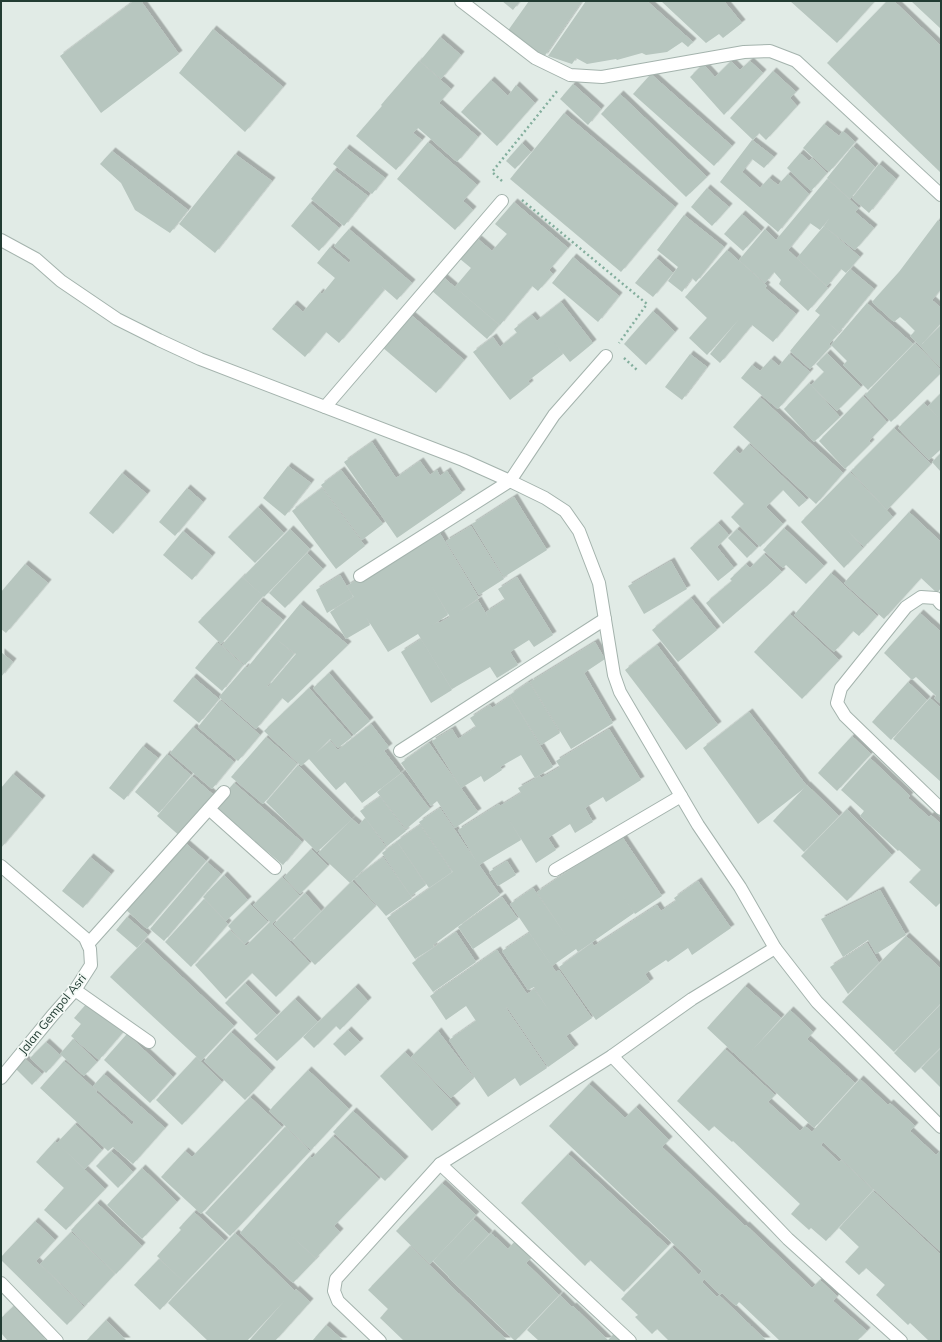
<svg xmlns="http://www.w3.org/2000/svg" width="942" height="1342" font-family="Mulish,sans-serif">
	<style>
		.building { fill: #b7c6bf; fill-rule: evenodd; filter: url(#shadow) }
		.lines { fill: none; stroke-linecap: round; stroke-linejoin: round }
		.lane-casing { stroke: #a4b3ad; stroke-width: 14 }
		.street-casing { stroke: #a4b3ad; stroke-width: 14 }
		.path { stroke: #83ae9d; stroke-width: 2.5; stroke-dasharray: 2 3; stroke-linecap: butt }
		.lane { stroke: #fff; stroke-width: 12 }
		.street { stroke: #fff; stroke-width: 12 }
		.labels { text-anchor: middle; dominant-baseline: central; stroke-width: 3.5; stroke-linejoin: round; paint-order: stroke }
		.street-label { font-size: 12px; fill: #223c33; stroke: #f2f8f4 }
	</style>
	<defs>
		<filter id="shadow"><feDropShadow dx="3.5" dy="-3.5" stdDeviation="0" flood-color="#0004"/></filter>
	</defs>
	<rect width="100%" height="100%" fill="#e1ebe6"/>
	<g class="building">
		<polygon points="134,1 141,1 179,54 101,113 60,56"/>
		<polygon points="502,1 520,1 513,10"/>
		<polygon points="529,1 582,1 544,57 507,32"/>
		<polygon points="586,1 647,1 693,42 688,47 682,42 667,52 646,55 642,53 617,60 616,59 587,64 576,58 572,64 548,56"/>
		<polygon points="661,1 724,1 742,23 723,38 719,34 706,43"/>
		<polygon points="790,1 875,1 837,43"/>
		<polygon points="887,1 894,1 941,46 941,173 827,63"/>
		<polygon points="911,1 941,1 941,29"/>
		<polygon points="213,29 283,87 245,132 179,73"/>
		<polygon points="440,37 461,55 441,79 420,61"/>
		<polygon points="419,61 451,89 439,103 478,137 457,162 418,128 413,133 422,140 396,170 356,136 382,106 381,105"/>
		<polygon points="731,61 740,70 750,61 763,73 724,115 690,77 703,64 715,77"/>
		<polygon points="773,71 796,92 790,98 797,106 766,140 759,133 753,140 730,118"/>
		<polygon points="651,74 732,146 714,166 633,94"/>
		<polygon points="491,80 508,96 516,85 535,103 497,146 461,112"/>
		<polygon points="573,84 601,109 588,125 560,99"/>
		<polygon points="620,94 707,177 686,197 601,114"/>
		<polygon points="564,113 675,207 621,272 510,179"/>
		<polygon points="824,124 839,136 843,131 855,142 829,172 803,148"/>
		<polygon points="752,140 774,157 764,168 752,159 742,172 760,188 769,178 778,185 788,174 809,194 778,232 720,182"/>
		<polygon points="428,142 477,185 463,201 473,210 455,230 397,179"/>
		<polygon points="522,143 531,152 515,169 506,161"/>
		<polygon points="853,146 875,167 850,199 827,178"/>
		<polygon points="346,148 385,178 372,194 333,164"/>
		<polygon points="112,151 188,210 170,233 135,210 121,183 100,164"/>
		<polygon points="800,153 809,161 812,158 827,173 811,191 787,168"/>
		<polygon points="235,154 272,181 215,253 179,224"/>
		<polygon points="879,164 896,179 869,213 852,198"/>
		<polygon points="334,170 368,196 344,226 311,199"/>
		<polygon points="827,179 859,208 855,212 874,228 855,250 824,226 830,217 820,230 810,223 788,250 828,288 808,311 779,284 781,280 774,272 765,283 739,260 765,229 776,240"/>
		<polygon points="707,188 729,207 712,226 691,207"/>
		<polygon points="514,202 568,248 549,270 553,274 538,291 532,286 500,325 455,287 471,268 460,259 478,239 492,251 507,234 495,224"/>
		<polygon points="310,203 339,228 319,251 291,226"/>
		<polygon points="742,214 761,231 743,251 724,234"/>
		<polygon points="684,215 724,247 696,282 692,278 682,292 668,281 678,267 657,250"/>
		<polygon points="938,220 941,223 941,289 932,300 941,308 941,323 920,346 910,336 915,331 905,321 900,317 894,322 872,302 899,272"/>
		<polygon points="824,226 860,257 846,273 841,269 827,286 797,258"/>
		<polygon points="349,229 412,283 397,300 381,286 384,290 339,343 326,332 305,357 272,329 294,304 303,312 320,292 322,294 335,278 317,263 330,247 349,263 351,260 334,246"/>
		<polygon points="727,250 767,286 765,288 796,314 773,342 752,325 720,363 710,354 740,318 707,355 689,338 707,318 685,297"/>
		<polygon points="573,257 619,296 598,322 552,283"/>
		<polygon points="656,258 673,273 653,297 635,283"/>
		<polygon points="850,269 874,289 839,332 826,321 839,333 829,344 831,346 810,369 790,351 820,315 815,311"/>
		<polygon points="442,276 499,325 487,339 431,290"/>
		<polygon points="561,302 593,343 570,362 553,341 563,354 528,381 530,384 510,400 473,352 493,337 500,347 517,333 514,329 532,315 537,321"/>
		<polygon points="867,303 913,344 868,390 843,365 847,361 831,345"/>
		<polygon points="653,311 675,332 646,365 624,344"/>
		<polygon points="410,314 464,360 436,393 382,347"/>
		<polygon points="941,325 941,368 920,346"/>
		<polygon points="915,343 941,370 941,373 891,422 865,395"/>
		<polygon points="827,353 861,387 837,411 811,385 824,372 816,364"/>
		<polygon points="690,354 707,367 682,400 665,387"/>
		<polygon points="789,354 810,372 778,409 741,378 752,365 760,371 771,359 779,366"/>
		<polygon points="809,383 840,417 814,442 784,409"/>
		<polygon points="941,393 941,449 929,460 898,428 924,403 939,418 928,406"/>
		<polygon points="863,396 887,422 869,441 871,443 845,469 819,441"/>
		<polygon points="760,397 843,473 816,504 733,427"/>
		<polygon points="894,428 931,464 887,510 851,471"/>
		<polygon points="372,442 396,478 420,461 430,475 437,470 440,476 447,471 462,493 397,538 344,462"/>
		<polygon points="749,444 807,500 799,507 783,490 766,507 783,524 760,547 731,517 744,504 713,473 735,449 740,454"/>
		<polygon points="941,453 941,472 932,462"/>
		<polygon points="288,466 311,483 285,516 263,498"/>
		<polygon points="341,470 383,524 362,540 321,485"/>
		<polygon points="850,472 893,517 864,547 846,529 863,548 844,568 801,522"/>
		<polygon points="122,473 147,494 113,534 89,513"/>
		<polygon points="187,488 203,502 175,536 159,522"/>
		<polygon points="322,488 365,546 336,569 292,511"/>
		<polygon points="514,497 547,550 504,577 472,524"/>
		<polygon points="258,507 284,533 255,563 228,537"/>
		<polygon points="909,512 941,542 941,588 937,593 921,578 884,619 844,583"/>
		<polygon points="718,523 729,535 717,547 734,568 718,581 690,548"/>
		<polygon points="471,526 504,579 479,595 446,541"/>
		<polygon points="784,528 824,566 806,584 786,565 783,568 763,550"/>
		<polygon points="290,529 310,549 264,597 243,577"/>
		<polygon points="737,529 757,548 747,558 728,538"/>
		<path d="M438,530L479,598L457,613L478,600L488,617L486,612L505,600L498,589L517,577L553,635L534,647L529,640L510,652L518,665L497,678L490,667L452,689L418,634L388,652L366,617L370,625L346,639L330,612L354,597L347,586ZM430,583L450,617L439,623L438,622L431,626L448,615Z"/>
		<polygon points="183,531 212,556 192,580 163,555"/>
		<polygon points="307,553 323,569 285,608 269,593"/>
		<polygon points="764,554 782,572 767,586 723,624 706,603 732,581 730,579 746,564 750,568"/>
		<polygon points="671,561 687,589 644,614 628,586"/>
		<polygon points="25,564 48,583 6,633 1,629 1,592"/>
		<polygon points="831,573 877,616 859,636 853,631 834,652 794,615"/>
		<polygon points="340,575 353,597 327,613 316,590"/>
		<polygon points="242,577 263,596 221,644 198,622"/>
		<polygon points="691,598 717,630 678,662 652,630"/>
		<polygon points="260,601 283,620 245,665 222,645"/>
		<path d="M300,604L348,645L288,703L282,698L256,729L219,697L245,667L247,668ZM275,638L296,654L268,687L267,686L294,654Z"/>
		<polygon points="920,613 941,632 941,704 934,698 936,696 916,677 912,680 884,653"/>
		<polygon points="790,614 839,660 802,699 754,652"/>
		<polygon points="421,639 452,690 431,703 401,652"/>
		<polygon points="217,642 243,665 222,691 195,668"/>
		<polygon points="595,642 605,659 584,673 613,723 571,749 530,682"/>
		<polygon points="657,645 718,725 686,750 625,670"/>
		<polygon points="1,652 13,662 1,677"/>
		<polygon points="329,673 370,721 354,735 313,688"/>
		<polygon points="193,677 219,699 199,723 173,701"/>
		<polygon points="529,682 560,733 541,745 510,695"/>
		<polygon points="908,682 927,700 891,740 872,722"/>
		<polygon points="309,688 352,737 338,748 330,739 314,755 330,741 338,750 371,724 389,747 353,775 384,751 401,773 362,803 345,782 336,790 309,759 301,766 264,731"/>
		<polygon points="510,696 553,767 535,778 521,755 500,767 502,770 484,782 481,776 461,788 432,741 452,729 458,739 476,727 470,718 490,705 492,708"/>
		<polygon points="930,698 941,708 941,782 893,739"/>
		<polygon points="220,700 260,735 238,761 198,727"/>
		<polygon points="749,712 807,786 758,824 703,748"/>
		<polygon points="193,727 234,762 212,789 170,753"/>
		<polygon points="609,729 641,780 606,802 603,797 585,808 593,822 575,833 570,824 548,838 556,850 536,863 506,815 521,840 479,865 500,895 433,945 434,947 415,959 387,918 453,872 419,822 440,808 478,864 458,830 499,804 500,806 521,793 518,788 540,776 541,778 560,767 556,761"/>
		<polygon points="852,736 871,754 837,791 818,773"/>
		<polygon points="266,737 297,764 263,804 231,777"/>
		<polygon points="429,743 478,812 455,828 437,801 431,806 401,763"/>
		<polygon points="143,746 158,758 124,800 109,788"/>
		<polygon points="167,754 191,775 159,813 135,792"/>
		<polygon points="870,758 910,796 908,798 929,817 931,815 941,824 941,902 936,907 909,882 921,870 899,850 898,851 860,816 864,811 841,790"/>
		<polygon points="298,765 352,819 317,852 266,802"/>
		<polygon points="402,773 430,809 406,829 377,792"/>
		<polygon points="13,774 42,799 1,848 1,788"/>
		<polygon points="192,776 216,797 182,838 157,816"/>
		<polygon points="234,783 302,842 283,865 214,806"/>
		<polygon points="807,785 839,816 804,852 773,821"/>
		<polygon points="380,797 406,831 387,846 360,811"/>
		<polygon points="847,809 892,855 847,901 801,856"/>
		<polygon points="365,818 386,847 350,883 318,853 352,819 359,825"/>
		<polygon points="420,825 452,872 429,888 397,841"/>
		<polygon points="619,832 662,896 635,914 620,892 634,913 578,952 576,949 552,966 510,904 533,888 569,940 537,892 594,854"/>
		<polygon points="183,841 206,861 147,929 125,909"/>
		<polygon points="397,842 426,885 411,896 382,853"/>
		<polygon points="311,849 328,866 300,894 284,877"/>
		<polygon points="90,857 111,874 83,908 62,891"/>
		<polygon points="383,857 412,898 386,916 354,879"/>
		<polygon points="507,861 516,875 498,886 489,872"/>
		<polygon points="207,862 221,874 164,941 150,929"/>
		<polygon points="224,875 248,900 226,921 203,897"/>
		<polygon points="282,877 300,896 272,924 310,963 276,997 252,973 226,999 195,965 230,930 246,946 270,922 253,905"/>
		<polygon points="352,881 376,906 315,965 292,941"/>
		<polygon points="698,881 731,928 692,955 688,948 668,962 666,960 645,974 650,982 596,1020 559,967 592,943 594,946 657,905 661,911 676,901 674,898"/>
		<polygon points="880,890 906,935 876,954 868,940 843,957 821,919"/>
		<polygon points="305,893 321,911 291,941 274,924"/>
		<polygon points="502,897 518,919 473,949 458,927"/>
		<polygon points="204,899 228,924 191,967 165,942"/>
		<polygon points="250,904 268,922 245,944 228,926"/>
		<polygon points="127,917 148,935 137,948 116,930"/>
		<polygon points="456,932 476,962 433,992 412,963"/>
		<polygon points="529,933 556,972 559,970 592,1018 566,1036 575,1048 548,1067 507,1007 501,1011 506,1008 547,1068 520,1086 515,1078 488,1097 449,1040 476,1021 466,1006 446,1020 430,996 497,950 527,994 534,989 550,1012 534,987 528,990 502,951"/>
		<polygon points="906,936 941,969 941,1003 894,1052 842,1002"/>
		<polygon points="144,941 234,1026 201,1061 110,977"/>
		<polygon points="867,943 879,963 848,994 830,967"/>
		<polygon points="245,983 277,1015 257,1035 225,1003"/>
		<polygon points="745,986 781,1018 747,1056 790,1010 813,1032 807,1039 855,1083 814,1128 707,1028"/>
		<polygon points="355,987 368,1001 340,1030 336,1026 314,1048 303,1037"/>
		<polygon points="295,999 318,1022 277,1061 254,1039"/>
		<polygon points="89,1001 124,1031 99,1060 71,1036 81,1024 74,1018"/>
		<polygon points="941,1004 941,1047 915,1073 894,1053"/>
		<polygon points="348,1030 360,1042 345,1056 333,1044"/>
		<polygon points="438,1031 474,1078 451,1098 411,1057"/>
		<polygon points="231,1032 272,1071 245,1100 204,1061"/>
		<polygon points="127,1034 173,1077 150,1103 104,1060"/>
		<polygon points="73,1039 97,1062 84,1076 60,1054"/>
		<polygon points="46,1042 61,1056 46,1073 30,1058"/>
		<polygon points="941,1048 941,1088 921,1068"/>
		<polygon points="725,1049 775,1095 768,1102 800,1131 805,1126 812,1132 860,1079 888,1105 890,1103 915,1126 910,1131 936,1155 941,1150 941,1252 823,1142 821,1145 839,1162 841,1160 873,1190 826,1241 811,1228 809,1230 791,1214 800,1204 733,1141 732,1142 714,1126 709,1131 677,1101"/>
		<polygon points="405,1052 457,1107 432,1131 380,1076"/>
		<polygon points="196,1057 222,1082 182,1125 156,1100"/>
		<polygon points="25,1059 42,1074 32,1085 16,1069"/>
		<polygon points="64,1061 97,1091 96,1092 132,1125 134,1122 93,1086 104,1074 165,1128 133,1164 113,1147 108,1151 40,1088"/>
		<polygon points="308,1070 349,1109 311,1150 269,1111"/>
		<polygon points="589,1084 625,1118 636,1107 669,1140 662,1147 745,1226 746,1225 812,1288 820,1280 837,1296 833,1301 867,1331 857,1341 780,1341 739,1302 736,1306 722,1293 720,1295 704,1279 702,1282 717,1297 719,1295 767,1341 669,1341 657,1329 652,1334 635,1317 638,1315 621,1299 672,1247 699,1275 702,1271 549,1126"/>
		<polygon points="250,1097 282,1127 201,1214 161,1177 185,1151 192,1157"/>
		<polygon points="353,1111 405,1160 385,1181 333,1132"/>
		<polygon points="75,1124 102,1150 85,1169 58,1144 105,1189 66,1230 44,1210 64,1188 36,1162 55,1141 57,1143"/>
		<polygon points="285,1127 310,1151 230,1236 205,1213"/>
		<polygon points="333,1136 379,1179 334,1226 340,1232 316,1258 287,1232 316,1259 293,1283 240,1233 310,1156 312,1158"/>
		<polygon points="111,1151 133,1172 118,1188 96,1166"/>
		<polygon points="568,1154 668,1246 624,1292 590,1260 585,1266 521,1203"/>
		<polygon points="142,1168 177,1202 142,1239 107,1205"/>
		<polygon points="442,1183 476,1215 430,1264 396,1231"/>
		<polygon points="873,1191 941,1255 941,1341 929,1341 910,1323 908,1325 876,1295 885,1285 866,1268 859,1275 845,1262 859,1247 839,1228"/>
		<polygon points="97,1203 142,1246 116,1274 71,1230"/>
		<polygon points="194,1212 225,1241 185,1283 157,1256 181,1230 179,1228"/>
		<polygon points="473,1219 489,1234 454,1271 491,1233 508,1249 518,1238 535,1254 526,1263 559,1295 515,1341 448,1277 449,1277 433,1261"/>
		<polygon points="35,1221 55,1240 36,1261 84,1307 67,1325 1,1260 1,1257"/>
		<polygon points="71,1232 115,1274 85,1306 40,1264"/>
		<polygon points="235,1233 295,1291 296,1289 310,1302 275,1341 249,1341 286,1299 247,1341 208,1341 168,1303"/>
		<polygon points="410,1246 494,1328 508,1341 404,1341 380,1318 388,1309 368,1290"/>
		<polygon points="159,1259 185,1283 160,1310 134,1285"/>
		<polygon points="560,1295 572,1307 573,1306 608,1340 614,1334 622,1341 539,1341 527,1330"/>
		<polygon points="15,1305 47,1341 8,1341 1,1333 1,1318"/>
		<polygon points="106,1320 127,1341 86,1341"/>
		<polygon points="326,1325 344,1341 312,1341"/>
	</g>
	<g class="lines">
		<g class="lane-casing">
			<polyline id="lane" points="360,576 510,481"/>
		</g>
		<g class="street-casing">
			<g id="street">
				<polyline points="461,1 535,58 570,75 602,77 744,52 770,51 796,61 941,195"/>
				<polyline points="1,240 36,259 61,281 117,319 159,340 200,359 463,460 510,481 545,498 565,511 579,531 599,583 614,675 620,692 698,825 740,887 775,948 817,1002 941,1127"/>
				<polyline points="325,407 502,201"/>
				<polyline points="510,481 554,415 606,356"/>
				<polyline points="941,604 936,598 921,597 906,607 841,688 837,703 845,716 941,809"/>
				<polyline points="400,751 605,619"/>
				<polyline points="209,809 275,868"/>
				<polyline points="1,866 85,938 90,949 91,965 75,990 52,1016 1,1078"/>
				<polyline points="555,870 681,796"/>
				<polyline points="88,944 224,792"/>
				<polyline points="75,990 149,1042"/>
				<polyline points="612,1056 788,1239 901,1341"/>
				<polyline points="440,1164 630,1341"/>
				<polyline points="1,1283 57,1341"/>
				<polyline points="380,1341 338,1301 334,1291 336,1279 440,1164 612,1056 692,999 775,948"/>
			</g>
		</g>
		<g class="path">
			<polyline points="502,181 492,172 558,90"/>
			<polyline points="522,200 647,304 619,343"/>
			<polyline points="624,358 637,370"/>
		</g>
		<use href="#lane" class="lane"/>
		<use href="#street" class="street"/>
	</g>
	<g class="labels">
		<g class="street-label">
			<text transform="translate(52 1014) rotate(-51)">Jalan Gempol Asri</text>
		</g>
	</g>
	<rect width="942" height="1342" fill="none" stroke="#223c33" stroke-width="4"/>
</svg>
